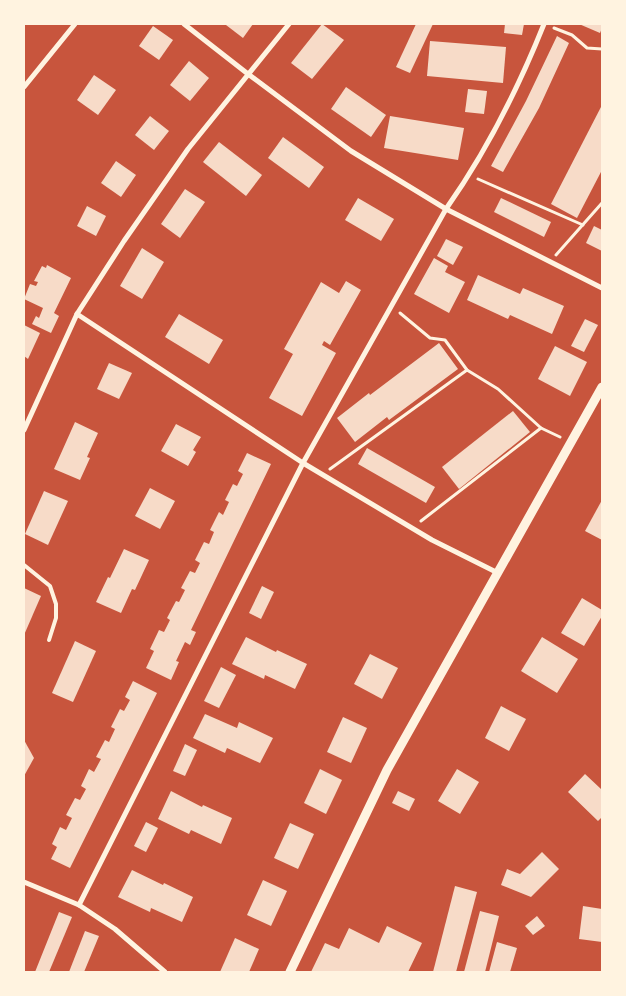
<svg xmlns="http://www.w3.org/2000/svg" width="626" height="996" font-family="'Alegreya Sans',sans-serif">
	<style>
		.building { fill: #f7dbc8 }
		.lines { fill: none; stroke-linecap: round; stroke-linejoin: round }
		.path { stroke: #fff3e0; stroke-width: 3 }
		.service { stroke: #fff3e0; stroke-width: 4 }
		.minor { stroke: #fff3e0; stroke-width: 5 }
		.tertiary { stroke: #fff3e0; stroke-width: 9 }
	</style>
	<rect width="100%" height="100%" fill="#c8553d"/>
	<g class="building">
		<polygon points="227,24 253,24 243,38 226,25"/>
		<polygon points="322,24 344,40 312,79 291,63"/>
		<polygon points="416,24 433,24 410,73 396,67"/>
		<polygon points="505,24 524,24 522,35 504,33"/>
		<polygon points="579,24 602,24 602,28 600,33"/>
		<polygon points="153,26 173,40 159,60 139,46"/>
		<polygon points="557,36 569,43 539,108 503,172 491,166 526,101"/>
		<polygon points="430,41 506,47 503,83 427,76"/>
		<polygon points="189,61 209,78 190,101 170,85"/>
		<polygon points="94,75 116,90 98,115 77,100"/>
		<polygon points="346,87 386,115 371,137 331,109"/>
		<polygon points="468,89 487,91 484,114 465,112"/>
		<polygon points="602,105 602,170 577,218 551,204"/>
		<polygon points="150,116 169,131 154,150 135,135"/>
		<polygon points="390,116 464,128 458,160 384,148"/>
		<polygon points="283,137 324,167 309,188 268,158"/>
		<polygon points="219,142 262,175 246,196 203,162"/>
		<polygon points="116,161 136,175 121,197 101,183"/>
		<polygon points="185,189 205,202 180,238 161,224"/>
		<polygon points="358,198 394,219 381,241 345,220"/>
		<polygon points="501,198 551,222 544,237 494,212"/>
		<polygon points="87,206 106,216 96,236 77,226"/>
		<polygon points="594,226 602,230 602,251 586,243"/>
		<polygon points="446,239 463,247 453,265 437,256"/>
		<polygon points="142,248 164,262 142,299 120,286"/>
		<polygon points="434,258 448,266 445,272 465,282 449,313 414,294"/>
		<polygon points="47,265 71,278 54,313 59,316 51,333 32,324 36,316 39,318 43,308 24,299 30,284 36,286 38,282 34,281 42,266 46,268"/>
		<polygon points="478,275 520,294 523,288 564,306 552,334 510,315 508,319 467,300"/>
		<polygon points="346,281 361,290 330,345 324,341 322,345 336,353 302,416 269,398 293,354 284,349 321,282 339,293"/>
		<polygon points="179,314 223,340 209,364 165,337"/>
		<polygon points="585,319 598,325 584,352 571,346"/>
		<polygon points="24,325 40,333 28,359 24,356"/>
		<polygon points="439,343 458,369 389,420 387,417 355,442 337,418 369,393 370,395"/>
		<polygon points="555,346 587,362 570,396 538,379"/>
		<polygon points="109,363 132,373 119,399 97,389"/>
		<polygon points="513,411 530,432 459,489 442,467"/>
		<polygon points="75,422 98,433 87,457 90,458 80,480 54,469"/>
		<polygon points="176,424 201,437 193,450 196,452 188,466 161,451"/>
		<polygon points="367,448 435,487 426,503 358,464"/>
		<polygon points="247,453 271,464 191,630 196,632 190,645 185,642 176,661 179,662 171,680 146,668 154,651 150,649 159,630 164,632 170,620 167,618 176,601 179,602 185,590 181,588 190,571 195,573 200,563 195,560 204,542 209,544 214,532 210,530 219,512 223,515 229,502 225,500 233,484 237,486 243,474 238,471"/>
		<polygon points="150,488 175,501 160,529 135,516"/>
		<polygon points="44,491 68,501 48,545 25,534"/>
		<polygon points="602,500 602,540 585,531"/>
		<polygon points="124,549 149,560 135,590 132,589 121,613 96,602 108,577 110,578"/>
		<polygon points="262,586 274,592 261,619 249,613"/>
		<polygon points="24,588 41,596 24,635"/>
		<polygon points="582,598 602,610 602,616 584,646 561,633"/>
		<polygon points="246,637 276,652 277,650 307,664 295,689 265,675 264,679 232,664"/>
		<polygon points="542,637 578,659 557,693 521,671"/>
		<polygon points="75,641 96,651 73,702 52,693"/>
		<polygon points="370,654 398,668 382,699 354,684"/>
		<polygon points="221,667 236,675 219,708 204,701"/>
		<polygon points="133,681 157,693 70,868 51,859 57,847 52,844 60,827 66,830 72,818 66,815 75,798 80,800 86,789 81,786 89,769 94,772 101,759 96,757 105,740 109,742 115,729 111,727 120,709 124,711 130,700 125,697"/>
		<polygon points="501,706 526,719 509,751 485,738"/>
		<polygon points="205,714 237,728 239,722 273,738 260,763 227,748 225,753 193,738"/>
		<polygon points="343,717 367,728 351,763 327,752"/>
		<polygon points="24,740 34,758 24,776"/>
		<polygon points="185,744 197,750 185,776 173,771"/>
		<polygon points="320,769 342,780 326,814 304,803"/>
		<polygon points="457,769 479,782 460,814 438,801"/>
		<polygon points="585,774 601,789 602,788 602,817 598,821 568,792"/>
		<polygon points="171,791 202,807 203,805 232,818 221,844 191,830 189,834 158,819"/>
		<polygon points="398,791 415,799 409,811 392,803"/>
		<polygon points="146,822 158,828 146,852 134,846"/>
		<polygon points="290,823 314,834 298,869 274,858"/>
		<polygon points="542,852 559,869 531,897 501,885 507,869 520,874"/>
		<polygon points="132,870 163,885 164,883 193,897 182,922 151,908 150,912 118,897"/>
		<polygon points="263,880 287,891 271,926 247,915"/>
		<polygon points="455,886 477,892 456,972 433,972"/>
		<polygon points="583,906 602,909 602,942 579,939"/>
		<polygon points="480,911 499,916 485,972 464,972"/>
		<polygon points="59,912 72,917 49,972 35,972"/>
		<polygon points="537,916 545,926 533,935 525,926"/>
		<polygon points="387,926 422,943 408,972 311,972 325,943 339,949 349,928 379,943"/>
		<polygon points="85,931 99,936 84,972 69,972"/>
		<polygon points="235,938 259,949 249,972 220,972"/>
		<polygon points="497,942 517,948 510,972 489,972"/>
	</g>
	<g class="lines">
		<g class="path">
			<polyline points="554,28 572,35 587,48 602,49"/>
			<polyline points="478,179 583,225"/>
			<polyline points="556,255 602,203"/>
			<polyline points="400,313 430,338 445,340 467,370"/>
			<polyline points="330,469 467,370 498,389 541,428 560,437"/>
			<polyline points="421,521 541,428"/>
		</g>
		<polyline class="service" points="24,565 50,586 56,604 56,618 49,640"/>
		<g class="minor">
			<polyline points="184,24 248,74 351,151 446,209 602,288"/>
			<polyline points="24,87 75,24"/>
			<polyline points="77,314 303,463 432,540 498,573"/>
			<polyline points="24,430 77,314 124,241 188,149 289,24"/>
			<polyline points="24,882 79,905 115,929 165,972"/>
			<path d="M79,905L303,463L446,209C486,152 518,89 544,24"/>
		</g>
		<polyline class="tertiary" points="290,972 387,770 602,387"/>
	</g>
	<rect width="626" height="996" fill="none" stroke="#fff3e0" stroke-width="50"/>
</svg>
